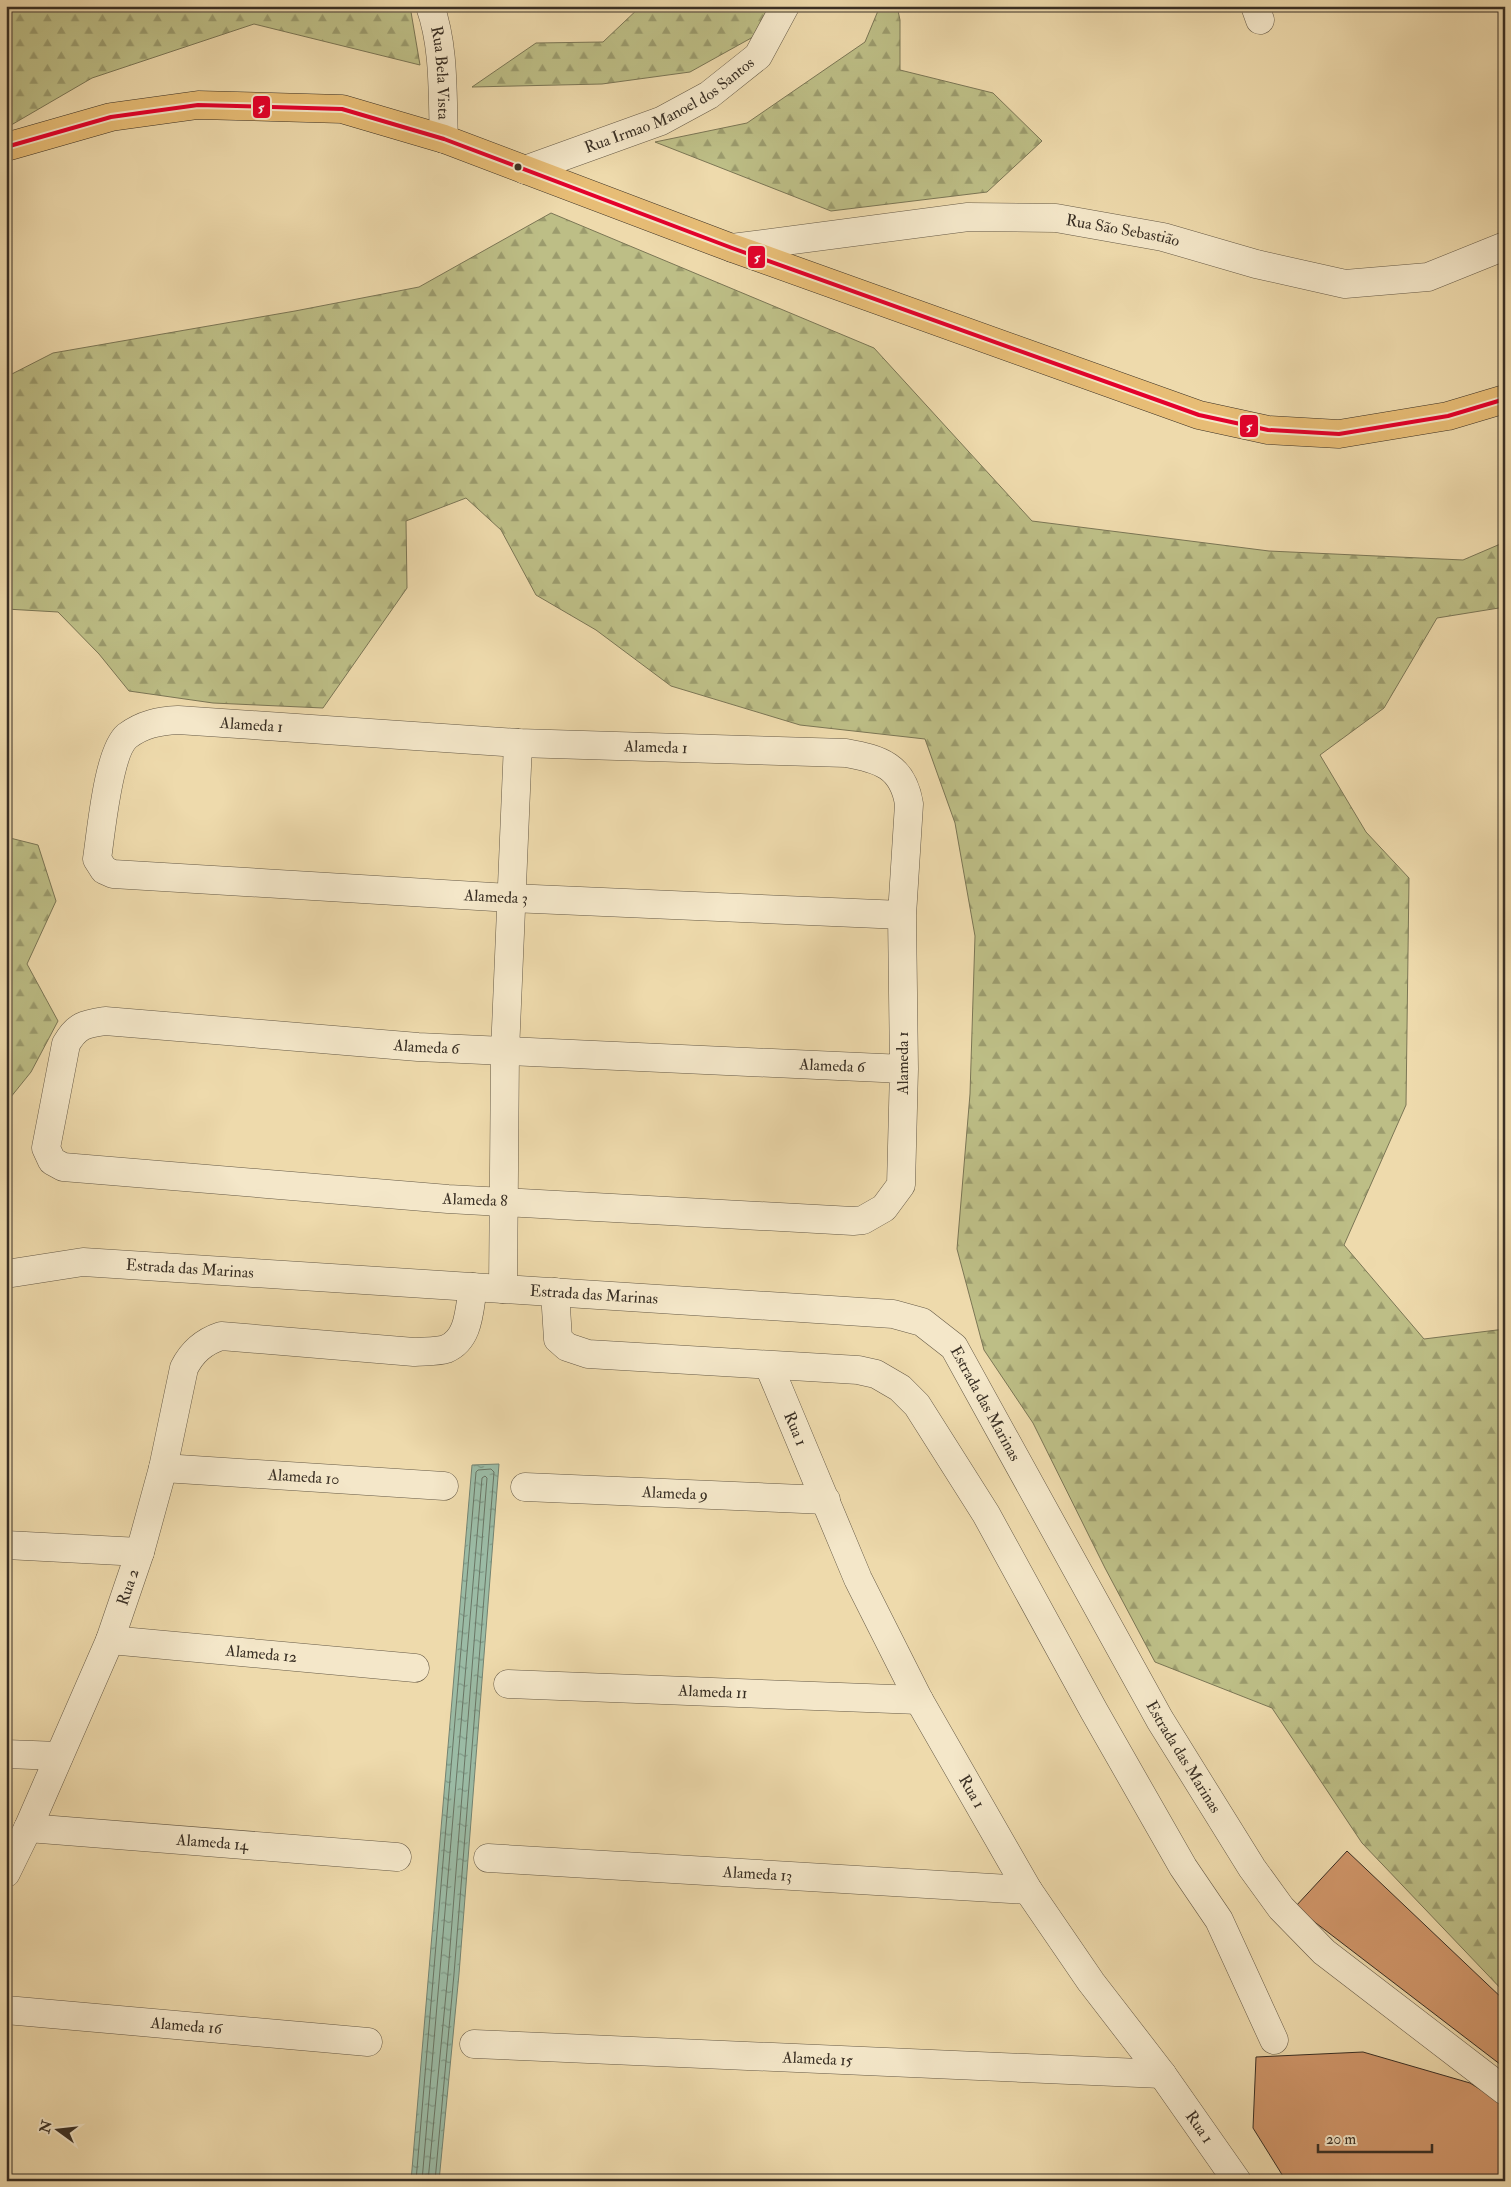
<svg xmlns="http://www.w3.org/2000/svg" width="1511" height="2187" font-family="'IM FELL Double Pica',serif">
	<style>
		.forest { fill: url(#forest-firs); stroke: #7b7655 }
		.water { fill: url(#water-ripples); stroke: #748371 }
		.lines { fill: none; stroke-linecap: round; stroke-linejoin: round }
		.shore { stroke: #6a7564; stroke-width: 1 }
		.building { fill: #d0966a; stroke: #392f24 }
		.minor-casing { stroke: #665a46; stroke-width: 29 }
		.highway-casing { stroke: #392f24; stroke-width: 29 }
		.minor { stroke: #f4e7c9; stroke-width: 28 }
		.highway { stroke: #e7bd76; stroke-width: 28 }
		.bus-1-casing { stroke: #f4e7c9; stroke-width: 8 }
		.bus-1 { stroke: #e4002b; stroke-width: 4 }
		.bus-dot { fill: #392f24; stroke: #f4e7c9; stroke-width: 2 }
		.labels { text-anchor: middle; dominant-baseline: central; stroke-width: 5; stroke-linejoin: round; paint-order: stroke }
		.street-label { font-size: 16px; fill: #392f24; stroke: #f4e7c9 }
		.line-badge { stroke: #f4e7c9; stroke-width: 2 }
		.badge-label { font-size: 14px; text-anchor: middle; font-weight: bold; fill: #fff }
	</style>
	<defs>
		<pattern id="forest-firs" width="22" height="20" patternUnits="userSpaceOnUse" patternTransform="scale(1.25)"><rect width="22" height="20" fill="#bdbe86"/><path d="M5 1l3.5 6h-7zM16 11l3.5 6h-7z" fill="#9b9b6d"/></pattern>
		<pattern id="water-ripples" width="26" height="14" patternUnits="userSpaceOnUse" patternTransform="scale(1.25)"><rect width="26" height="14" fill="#9bbba5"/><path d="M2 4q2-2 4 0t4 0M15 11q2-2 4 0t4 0" fill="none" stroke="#7f9886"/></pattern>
	</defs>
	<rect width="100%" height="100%" fill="#eedaac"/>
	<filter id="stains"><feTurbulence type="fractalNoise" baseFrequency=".004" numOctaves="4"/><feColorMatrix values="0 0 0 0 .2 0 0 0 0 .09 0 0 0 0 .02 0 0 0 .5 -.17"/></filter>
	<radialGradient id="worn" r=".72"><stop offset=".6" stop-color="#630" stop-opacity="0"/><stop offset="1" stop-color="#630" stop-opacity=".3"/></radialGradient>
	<g class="forest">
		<polygon points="6,6 410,6 420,65 254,24 92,78 6,128"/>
		<polygon points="641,6 793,6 780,22 690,72 602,84 472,87 536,43 603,42"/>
		<polygon points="880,6 897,6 900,20 900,70 993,93 1042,141 987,192 831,211 655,142 747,123 865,42"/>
		<polygon points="551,213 874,348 1032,521 1269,551 1463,560 1505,542 1505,607 1437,618 1384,708 1320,755 1366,832 1409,878 1406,1105 1344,1245 1424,1339 1505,1329 1505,1993 1362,1843 1272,1708 1155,1662 1105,1568 1033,1423 984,1350 957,1249 970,1094 975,936 955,823 925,739 800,725 671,686 596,630 536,595 501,530 466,498 406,521 407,588 323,708 213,703 129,691 99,654 58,612 6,609 6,377 53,353 295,311 419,287"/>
		<polygon points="6,837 38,845 56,901 27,964 58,1021 31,1072 6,1103"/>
	</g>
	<polygon class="water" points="499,1464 459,1974 439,2181 411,2181 472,1465"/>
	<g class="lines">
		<g class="shore">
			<polyline points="416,2181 476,1472 478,1470 491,1469 494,1472 454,1974 435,2181"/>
			<polyline points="422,2181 482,1478 485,1476 487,1478 448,1973 428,2181"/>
		</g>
	</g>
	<g class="building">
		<polygon points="1347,1851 1505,2001 1505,2068 1295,1907"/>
		<polygon points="1363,2052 1470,2083 1505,2105 1505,2181 1286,2181 1253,2128 1256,2057"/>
	</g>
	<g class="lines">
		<g class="minor-casing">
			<g id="minor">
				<path id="s1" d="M430,6C445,48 442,96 444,139"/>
				<polyline points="1255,6 1260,20"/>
				<path id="s2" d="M525,170L661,121L709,95L758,56L785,6"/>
				<path id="s3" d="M732,248L968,217L1056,218L1163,237L1256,264L1345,284L1428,277L1505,246"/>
				<path id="s4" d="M902,915L511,898L113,874L104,870L97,859C101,833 108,752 127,736C143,724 159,721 178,720L518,743L846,753C880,759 903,766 909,804L902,915L904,1069L901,1185L884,1208L863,1220L853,1221L448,1199L63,1167L52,1161L46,1148L66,1044C77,1025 85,1024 105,1021L418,1047L904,1069"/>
				<path id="s5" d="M6,1274L83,1262L893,1314L922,1322L954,1347L1160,1720L1252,1868L1281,1908L1324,1952L1505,2091"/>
				<polyline points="503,1289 505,1052 518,743"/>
				<polyline points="555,1292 558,1339 567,1347 588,1354 858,1370 876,1374 900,1388 917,1405 986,1514 1094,1711 1183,1867 1219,1920 1274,2040"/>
				<path id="s6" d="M769,1366L858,1579L919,1700L1028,1890L1091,1982L1162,2074L1237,2181"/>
				<path id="s7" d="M163,1468L444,1486"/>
				<path id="s8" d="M525,1487L826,1500"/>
				<polyline points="6,1545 140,1552"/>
				<path id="s9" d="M110,1640L415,1668"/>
				<path id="s10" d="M508,1684L919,1700"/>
				<polyline points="6,1754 59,1756"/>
				<path id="s11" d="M28,1828L397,1857"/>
				<path id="s12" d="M488,1858L1028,1890"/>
				<path id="s13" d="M6,1873L28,1828L110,1640L140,1552L163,1468L184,1368C192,1352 203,1342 221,1336L414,1352C424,1351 437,1352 446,1349C470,1339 469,1309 473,1287"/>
				<path id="s14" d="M6,2010L368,2042"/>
				<path id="s15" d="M474,2044L1162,2074"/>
			</g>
		</g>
		<g class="highway-casing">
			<polyline id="highway" points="6,147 111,117 198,105 342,109 444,139 732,248 1199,415 1268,430 1339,434 1448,416 1505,399"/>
		</g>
		<use href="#minor" class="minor"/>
		<use href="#highway" class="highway"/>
		<g class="bus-1-casing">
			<polyline id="bus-1" points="6,147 111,117 198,105 342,109 444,139 732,248 1199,415 1268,430 1339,434 1448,416 1505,399"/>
		</g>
		<use href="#bus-1" class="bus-1"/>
	</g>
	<circle class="bus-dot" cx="518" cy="167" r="4.5"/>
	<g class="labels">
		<g class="street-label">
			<text stroke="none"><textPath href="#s1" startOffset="68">Rua Bela Vista</textPath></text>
			<text stroke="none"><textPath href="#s2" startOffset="159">Rua Irmao Manoel dos Santos</textPath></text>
			<text stroke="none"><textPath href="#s3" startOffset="394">Rua São Sebastião</textPath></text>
			<text stroke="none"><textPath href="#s4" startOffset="1069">Alameda 1</textPath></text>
			<text stroke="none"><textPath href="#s4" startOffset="1474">Alameda 1</textPath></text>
			<text transform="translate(496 897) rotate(3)">Alameda 3</text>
			<text stroke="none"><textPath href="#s4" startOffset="3492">Alameda 6</textPath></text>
			<text transform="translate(903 1063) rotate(-90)">Alameda 1</text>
			<text stroke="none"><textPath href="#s4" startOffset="3898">Alameda 6</textPath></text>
			<text transform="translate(475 1200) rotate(2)">Alameda 8</text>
			<text stroke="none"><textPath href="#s5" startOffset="185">Estrada das Marinas</textPath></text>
			<text stroke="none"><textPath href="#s5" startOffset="590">Estrada das Marinas</textPath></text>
			<text stroke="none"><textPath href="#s5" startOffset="1025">Estrada das Marinas</textPath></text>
			<text stroke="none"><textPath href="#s6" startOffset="68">Rua 1</textPath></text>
			<text stroke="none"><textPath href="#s7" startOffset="141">Alameda 10</textPath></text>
			<text stroke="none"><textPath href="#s8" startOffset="150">Alameda 9</textPath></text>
			<text stroke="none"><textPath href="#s13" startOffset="311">Rua 2</textPath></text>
			<text stroke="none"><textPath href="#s9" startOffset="152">Alameda 12</textPath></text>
			<text stroke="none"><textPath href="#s10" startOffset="205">Alameda 11</textPath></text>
			<text stroke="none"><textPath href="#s5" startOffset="1430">Estrada das Marinas</textPath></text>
			<text stroke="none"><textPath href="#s6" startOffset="472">Rua 1</textPath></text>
			<text stroke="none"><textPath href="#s11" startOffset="185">Alameda 14</textPath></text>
			<text stroke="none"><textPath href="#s12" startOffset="270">Alameda 13</textPath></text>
			<text stroke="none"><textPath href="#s14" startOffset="181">Alameda 16</textPath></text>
			<text stroke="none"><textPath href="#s15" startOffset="344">Alameda 15</textPath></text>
			<text stroke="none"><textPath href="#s6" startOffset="878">Rua 1</textPath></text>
		</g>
	</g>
	<g class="line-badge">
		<rect x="252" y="95" width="19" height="24" rx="5" fill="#e4002b"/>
		<rect x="747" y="245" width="19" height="24" rx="5" fill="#e4002b"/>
		<rect x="1239" y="414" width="20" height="24" rx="5" fill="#e4002b"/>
	</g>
	<g class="badge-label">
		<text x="261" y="112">5</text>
		<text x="757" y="262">5</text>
		<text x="1249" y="431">5</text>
	</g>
	<rect width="1511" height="2187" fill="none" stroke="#eedaac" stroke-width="25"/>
	<rect x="8" y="8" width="1496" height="2172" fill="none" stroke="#392f24" stroke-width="2.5"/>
	<rect x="12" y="12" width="1486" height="2162" fill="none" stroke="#392f24"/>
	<g transform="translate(58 2130) rotate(285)" stroke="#f4e7c9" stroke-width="4" paint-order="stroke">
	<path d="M0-4L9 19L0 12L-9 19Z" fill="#392f24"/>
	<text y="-8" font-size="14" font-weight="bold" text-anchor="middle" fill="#392f24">N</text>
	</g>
	<path d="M1318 2144v8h114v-8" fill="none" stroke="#392f24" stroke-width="2.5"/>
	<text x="1326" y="2144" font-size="15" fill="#392f24" stroke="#f4e7c9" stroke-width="4" paint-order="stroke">20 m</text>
	<rect width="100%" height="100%" filter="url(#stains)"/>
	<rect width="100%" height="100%" fill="url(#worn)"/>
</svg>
